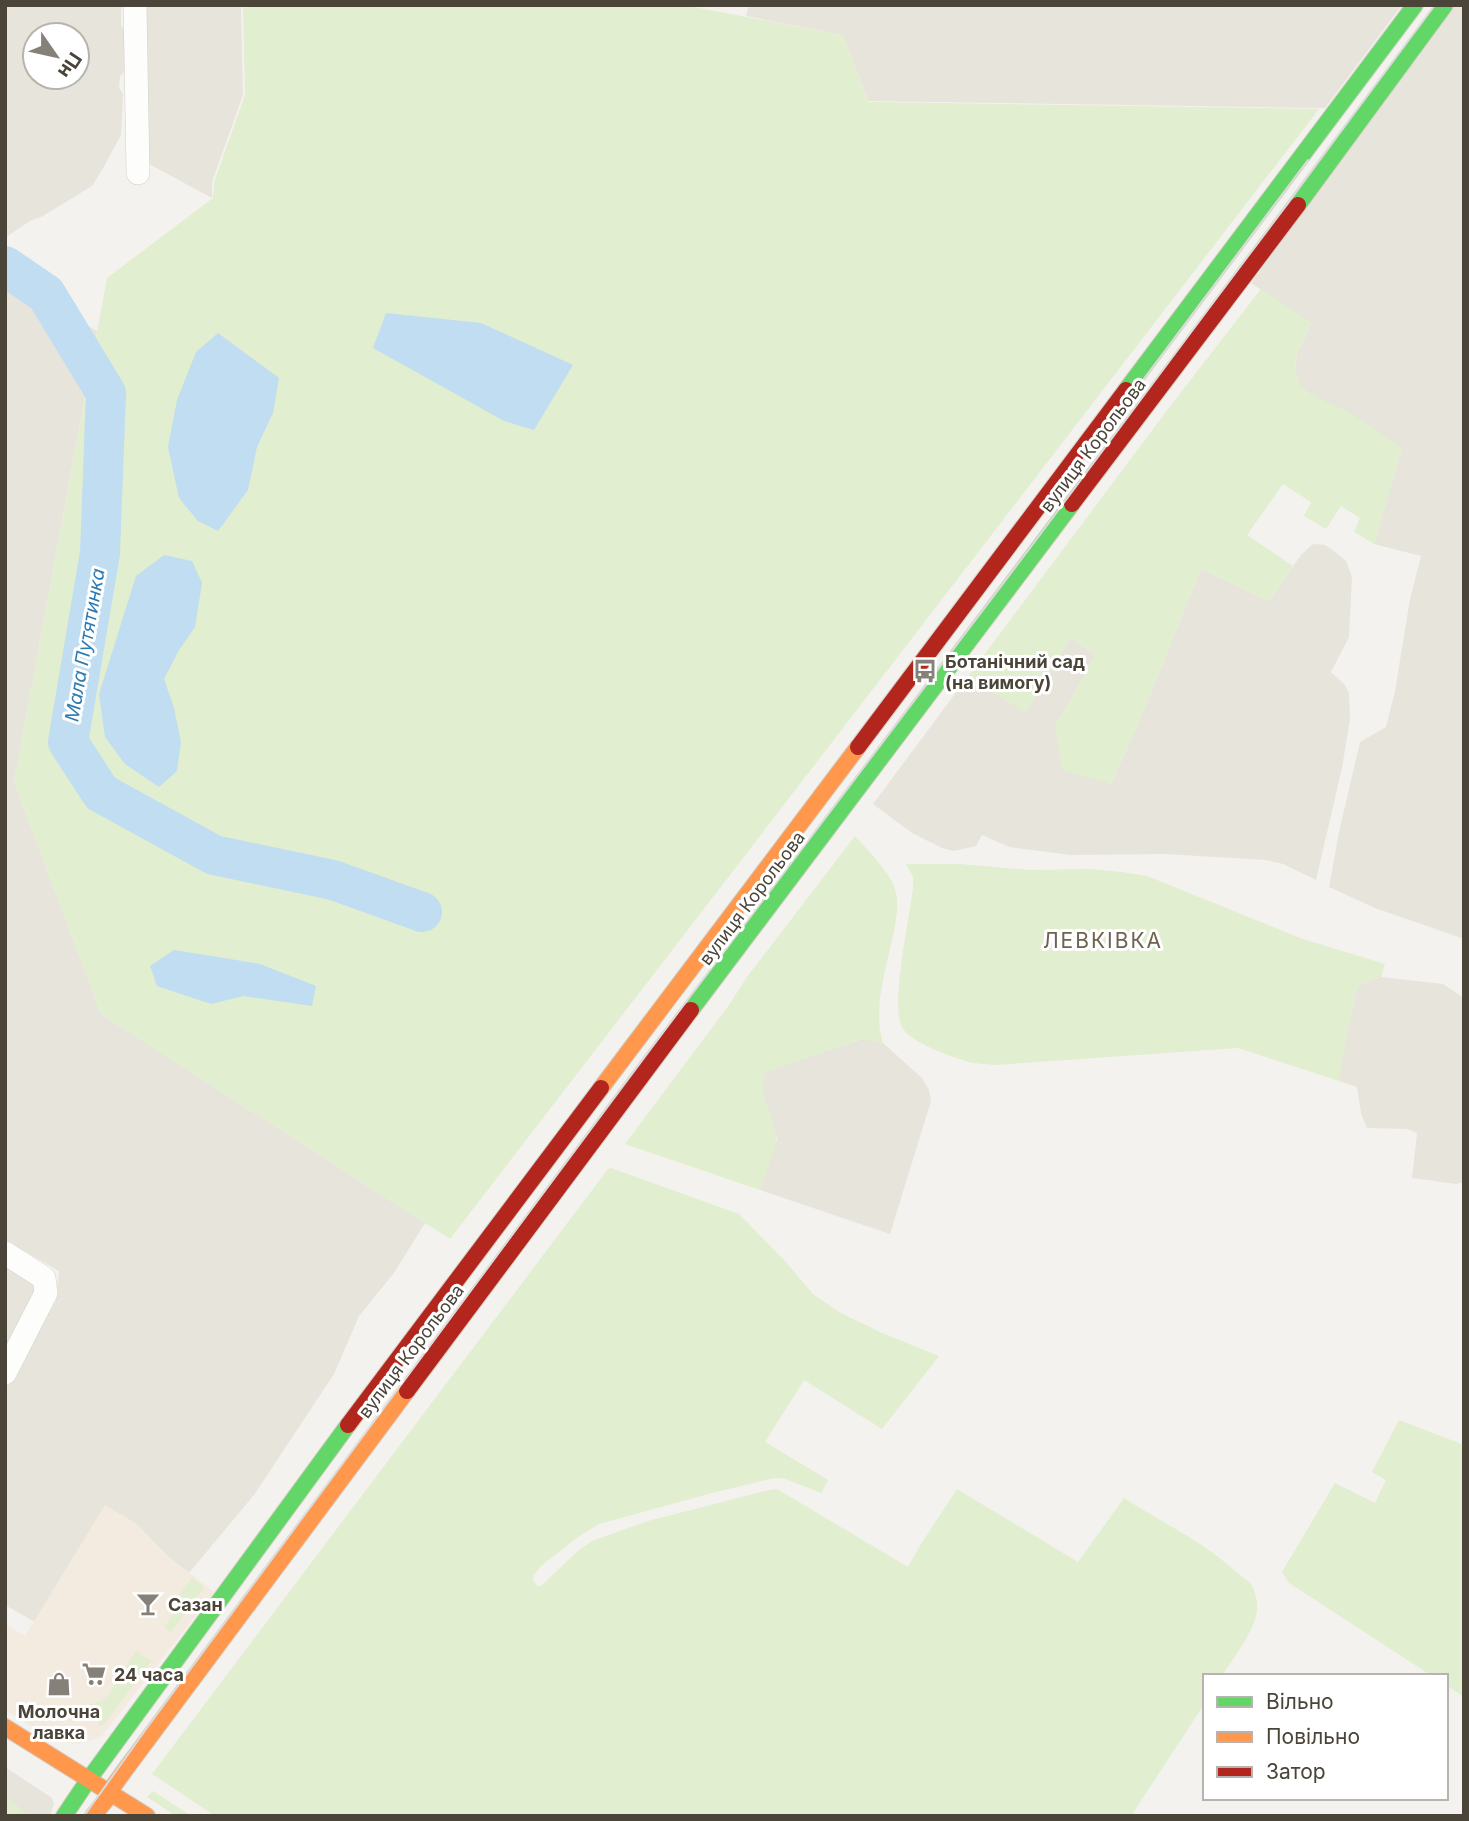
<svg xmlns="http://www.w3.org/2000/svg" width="1469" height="1821" font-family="Inter,sans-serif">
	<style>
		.residential { fill: #e7e4dc; fill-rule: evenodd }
		.commercial { fill: #f3ebdf }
		.green { fill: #e1eecf }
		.water { fill: #c0ddf1 }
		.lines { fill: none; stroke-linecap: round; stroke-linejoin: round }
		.river { stroke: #c0ddf1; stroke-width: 40 }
		.street-casing { stroke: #d2d0cb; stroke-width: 24 }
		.fast-casing { stroke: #d3cfc5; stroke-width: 18 }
		.slow-casing { stroke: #d3cfc5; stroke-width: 18 }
		.jam-casing { stroke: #d3cfc5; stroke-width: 18 }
		.street { stroke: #fdfdfc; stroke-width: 23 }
		.fast { stroke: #63d668; stroke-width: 16 }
		.slow { stroke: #ff974d; stroke-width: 16 }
		.jam { stroke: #b3261e; stroke-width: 16 }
		.tram { stroke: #dbdbda; stroke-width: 2 }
		.labels { text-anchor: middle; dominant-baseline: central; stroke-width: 6; stroke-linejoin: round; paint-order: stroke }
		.street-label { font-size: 18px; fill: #4b4439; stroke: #fff }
		.poi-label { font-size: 18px; font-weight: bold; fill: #4b4439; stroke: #fff; text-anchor: start }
		.water-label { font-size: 19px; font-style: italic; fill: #2e7ab2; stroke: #fff }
		.quarter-label { font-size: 21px; letter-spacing: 2px; fill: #6e6250; stroke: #fff }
	</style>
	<rect width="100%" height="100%" fill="#f4f2ee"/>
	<g class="residential">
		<path d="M5,5H121V26L125,30V38L124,72L120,76L119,88L123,94L121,135L102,170L92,186L43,216L30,221L6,237ZM35,35H77V77H35Z"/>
		<polygon points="138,5 241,5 243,95 212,182 212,198 136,157"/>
		<polygon points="749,5 1214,5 1220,8 1221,5 1402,5 1325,108 868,101 843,35 746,16"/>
		<polygon points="1455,5 1464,5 1464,939 1375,908 1329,887 1339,832 1360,742 1386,727 1395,691 1410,599 1421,556 1374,544 1402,449 1310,394 1300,386 1295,373 1297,354 1311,323 1251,283"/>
		<polygon points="5,270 13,273 28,285 39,300 97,331 14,782 101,1014 425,1223 394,1273 359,1316 334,1374 254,1495 189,1573 105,1506 35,1622 5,1605 5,1390 56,1301 59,1271 5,1240"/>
		<polygon points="1313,544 1325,545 1334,551 1346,561 1352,577 1349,637 1331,672 1344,684 1349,693 1350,719 1342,768 1316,880 1283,864 1266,860 1165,854 1071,855 1009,847 982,835 976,846 954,851 942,848 912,833 873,804 966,679 989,690 1071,638 1096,656 1055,726 1111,784 1143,712 1201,569 1269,601 1301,555"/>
		<polygon points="1381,977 1443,984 1464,998 1464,1182 1456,1184 1412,1178 1417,1133 1407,1129 1367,1128 1361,1113 1357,1087 1339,1081 1340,1060 1358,985"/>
		<polygon points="862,1039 883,1043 922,1078 929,1090 931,1101 890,1234 760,1190 777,1139 763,1094 762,1081 766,1071"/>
		<polygon points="5,1267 38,1287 5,1350"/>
		<polygon points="5,1767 52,1798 54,1804 50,1816 5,1816"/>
	</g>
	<polygon class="commercial" points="105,1505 137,1524 170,1558 214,1592 101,1737 78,1744 64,1742 45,1735 5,1710 5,1624 25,1636"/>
	<g class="green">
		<polygon points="243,5 683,5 843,35 868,102 1319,109 450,1239 101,1014 14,782 107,278 213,198 214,182 245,95"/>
		<path d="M1261,289L1311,323C1301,344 1283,375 1308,392C1319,400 1332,404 1343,409C1364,421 1383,436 1402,449L1374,544L1354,532L1360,518L1341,506L1326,529L1304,516L1311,502L1283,484L1247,535L1293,566L1269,601L1201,569L1143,712L1111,784L1062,770L1055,726L1095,655L1071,638L1026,713L989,690L966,679L1168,409Z"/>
		<path d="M855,836C868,851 892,873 896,893C899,905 896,919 894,931C887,966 872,1008 883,1043L861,1039L766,1072C756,1094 773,1114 776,1136C777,1147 764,1178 760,1190L625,1144L729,1005L747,977Z"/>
		<path d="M906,864H960L1030,870L1090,869L1122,872L1147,876L1303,939L1385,964L1381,977L1358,985L1349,1022L1339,1081L1238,1048L995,1065C988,1064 980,1064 973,1063C955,1058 910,1043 902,1027C890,1005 910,916 913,888V877Z"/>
		<path d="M611,1168L739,1214L786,1262L813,1294L839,1312L882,1333L939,1356L882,1429L804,1380L765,1442L828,1480L821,1493L783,1478L770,1479L712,1493L599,1524L578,1537L541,1566L534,1575L533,1580L538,1587L543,1584L579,1550L592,1541L648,1521L769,1490L777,1489L908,1567L921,1544L957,1489L1078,1562L1124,1498C1161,1522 1200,1540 1233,1569C1238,1574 1245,1578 1250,1583C1255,1590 1258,1601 1257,1609C1256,1630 1233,1658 1222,1676H1205V1703L1131,1816H215L152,1774L608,1169Z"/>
		<polygon points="1399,1420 1464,1445 1464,1697 1446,1685 1446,1676 1432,1676 1289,1583 1282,1572 1335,1483 1375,1503 1386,1480 1372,1472"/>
		<polygon points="192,1577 204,1588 171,1632 164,1627 179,1606 174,1601"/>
		<polygon points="136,1651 151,1661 105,1723 100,1726 89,1705 102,1701 109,1694"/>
		<polygon points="153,1791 191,1816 176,1816 147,1797"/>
		<polygon points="5,1796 24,1811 27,1816 5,1816"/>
	</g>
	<g class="water">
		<polygon points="386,313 481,323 573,365 534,430 504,421 373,348"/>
		<polygon points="218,333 279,378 273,413 257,447 248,490 218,531 198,521 179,498 168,447 177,400 196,352"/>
		<polygon points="164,555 192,561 202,583 195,627 179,650 164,679 174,708 181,742 177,771 159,787 125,764 105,737 99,694 136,576"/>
		<polygon points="174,950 260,964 316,986 312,1006 243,996 211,1004 157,986 150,966"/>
	</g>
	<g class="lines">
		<polyline class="river" points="5,266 46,294 106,393 100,553 68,742 101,793 214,855 333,880 422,912"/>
		<g class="street-casing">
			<g id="street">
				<polyline points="135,5 138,173"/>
				<polyline points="5,1253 44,1278 46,1293 5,1373"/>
			</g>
		</g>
		<g class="fast-casing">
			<g id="fast">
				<polyline points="1298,205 1445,5"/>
				<polyline points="1126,390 1415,5"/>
				<polyline points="691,1010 1072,504"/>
				<polyline points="64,1816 89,1779 348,1425"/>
			</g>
		</g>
		<g class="slow-casing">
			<g id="slow">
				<polyline points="601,1088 858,747"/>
				<polyline points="5,1727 147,1816"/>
				<polyline points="93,1816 112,1793 112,1788 125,1770 407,1391"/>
			</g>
		</g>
		<g class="jam-casing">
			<g id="jam">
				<polyline points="1072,504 1298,205"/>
				<polyline points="858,747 1126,390"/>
				<polyline points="407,1391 691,1010"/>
				<polyline points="348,1425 601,1088"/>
			</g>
		</g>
		<use href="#street" class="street"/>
		<use href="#fast" class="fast"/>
		<use href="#slow" class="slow"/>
		<use href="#jam" class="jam"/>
		<g class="tram">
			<polyline points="1071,476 1308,160"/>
			<polyline points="84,1816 149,1725 632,1073 1036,540 1435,5"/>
		</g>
	</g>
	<defs>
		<g id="bus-bare" transform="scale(1.89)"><path d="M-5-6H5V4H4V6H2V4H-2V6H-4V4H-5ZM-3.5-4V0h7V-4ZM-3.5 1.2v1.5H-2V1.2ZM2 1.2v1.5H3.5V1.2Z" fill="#868178" stroke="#fff" stroke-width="2.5" paint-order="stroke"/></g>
		<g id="bar-bare" transform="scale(1.89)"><path d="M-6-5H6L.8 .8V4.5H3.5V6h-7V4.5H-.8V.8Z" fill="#868178" stroke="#fff" stroke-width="2.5" paint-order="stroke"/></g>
		<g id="supermarket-bare" transform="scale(1.89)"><path d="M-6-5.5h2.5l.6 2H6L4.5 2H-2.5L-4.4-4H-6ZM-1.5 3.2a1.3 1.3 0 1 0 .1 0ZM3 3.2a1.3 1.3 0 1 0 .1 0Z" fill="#868178" stroke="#fff" stroke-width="2.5" paint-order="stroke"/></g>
		<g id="shop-bare" transform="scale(1.89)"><path d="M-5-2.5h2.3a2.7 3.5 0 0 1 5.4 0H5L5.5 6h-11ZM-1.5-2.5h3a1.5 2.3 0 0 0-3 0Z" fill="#868178" stroke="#fff" stroke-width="2.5" paint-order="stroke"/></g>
	</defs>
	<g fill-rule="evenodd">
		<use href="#bus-bare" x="925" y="671"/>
		<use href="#bar-bare" x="148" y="1604"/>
		<use href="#supermarket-bare" x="94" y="1674"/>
		<use href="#shop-bare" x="59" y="1684"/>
	</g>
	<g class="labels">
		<g class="street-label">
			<text transform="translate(1093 445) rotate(-53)">вулиця Корольова</text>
			<text transform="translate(752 898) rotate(-53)">вулиця Корольова</text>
			<text transform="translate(411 1351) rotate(-53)">вулиця Корольова</text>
		</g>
		<g class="poi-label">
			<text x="945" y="661">Ботанічний сад<tspan x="945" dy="21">(на вимогу)</tspan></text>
			<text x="168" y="1604">Сазан</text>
			<text x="114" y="1674">24 часа</text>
			<text x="59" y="1711" text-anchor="middle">Молочна<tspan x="59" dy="21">лавка</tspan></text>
		</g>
		<g class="water-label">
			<text transform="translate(85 645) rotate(-80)">Мала Путятинка</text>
		</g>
		<g class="quarter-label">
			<text x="1103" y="940">ЛЕВКІВКА</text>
		</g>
	</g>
	<rect width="1469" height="1821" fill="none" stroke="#4b4439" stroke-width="14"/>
	<rect x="1203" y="1674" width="245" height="126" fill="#ffffff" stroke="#b7b4b0" stroke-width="2"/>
	<rect x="1217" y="1697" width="35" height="10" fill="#63d668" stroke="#b7b4b0" stroke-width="2"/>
	<text x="1266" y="1709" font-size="21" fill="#4b4439">Вільно</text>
	<rect x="1217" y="1732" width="35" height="10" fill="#ff974d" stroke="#b7b4b0" stroke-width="2"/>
	<text x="1266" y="1744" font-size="21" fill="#4b4439">Повільно</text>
	<rect x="1217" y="1767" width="35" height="10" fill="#b3261e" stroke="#b7b4b0" stroke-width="2"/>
	<text x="1266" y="1779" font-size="21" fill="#4b4439">Затор</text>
	<g transform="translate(56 56) rotate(124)"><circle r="33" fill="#ffffff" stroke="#b7b4b0" stroke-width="2"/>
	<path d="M0-5L12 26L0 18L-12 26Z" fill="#868178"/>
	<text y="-10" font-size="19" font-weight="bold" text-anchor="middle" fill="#4b4439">Пн</text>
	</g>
</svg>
